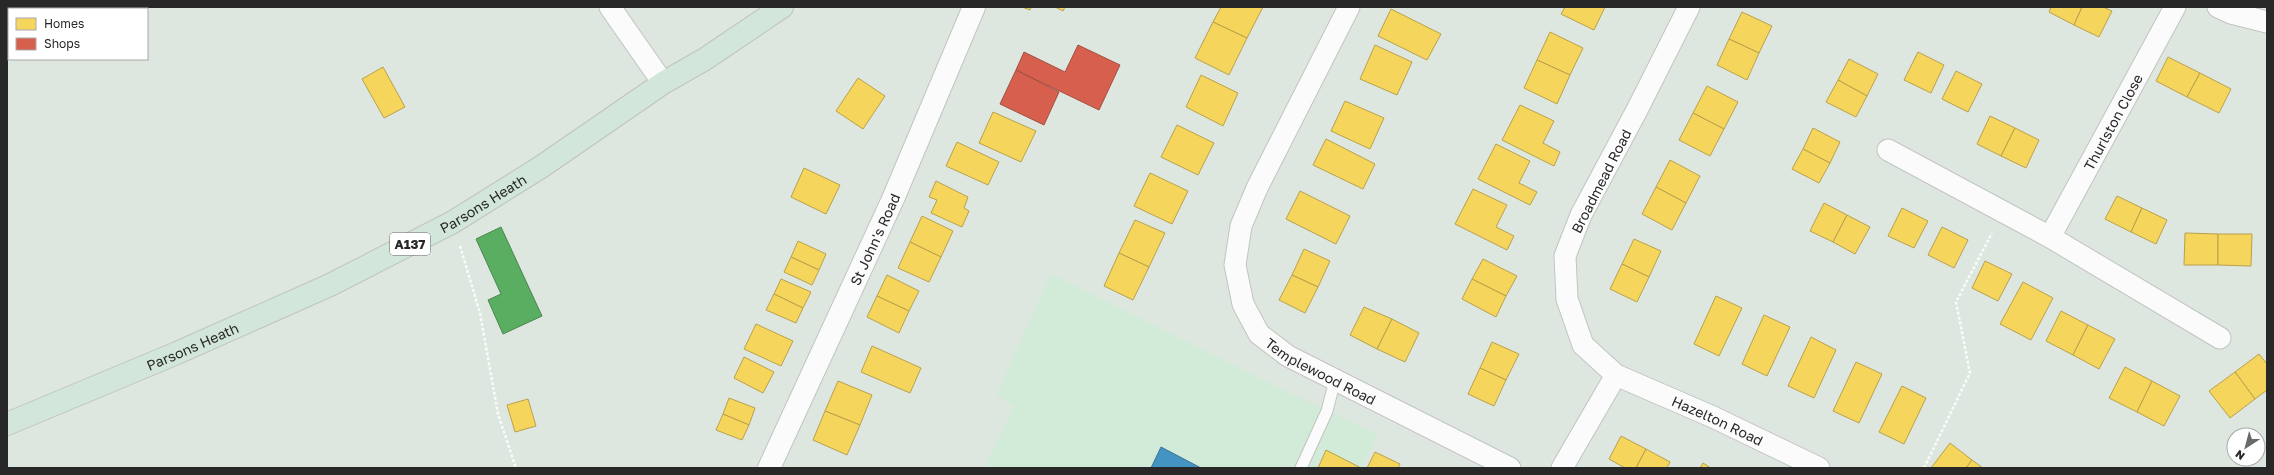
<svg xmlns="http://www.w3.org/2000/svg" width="2274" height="475" font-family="'Golos Text',sans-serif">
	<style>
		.education { fill: #d1ebd8 }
		.homes { fill: #f6d55c; stroke: #b8a14c }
		.shops { fill: #d6604d; stroke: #a24f42 }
		.schools { fill: #4393c3; stroke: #3b7394 }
		.public { fill: #5aae61; stroke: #4b8650 }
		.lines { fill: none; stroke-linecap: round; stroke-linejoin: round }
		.service-casing { stroke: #c3c4c2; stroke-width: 13 }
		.minor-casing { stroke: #c3c4c2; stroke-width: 23 }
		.tertiary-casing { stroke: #c3c4c2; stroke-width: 24 }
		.primary-casing { stroke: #c0c3c1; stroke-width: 24 }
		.path { stroke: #fafbfa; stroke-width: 2.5; stroke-dasharray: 3 2; stroke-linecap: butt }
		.service { stroke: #fafbfa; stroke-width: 11 }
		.minor { stroke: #fafbfa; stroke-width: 21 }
		.tertiary { stroke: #fafbfa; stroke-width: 22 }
		.primary { stroke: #d2e6da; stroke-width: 22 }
		.labels { text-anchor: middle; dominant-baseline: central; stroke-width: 4; stroke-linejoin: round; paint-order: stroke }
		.shield { fill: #fff; stroke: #686868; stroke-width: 1 }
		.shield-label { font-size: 13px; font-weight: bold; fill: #282828 }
		.street-label { font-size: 14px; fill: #282828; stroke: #fff }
	</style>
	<rect width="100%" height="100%" fill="#dde7df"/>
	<polygon class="education" points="1051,274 1284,390 1378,434 1362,468 984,468 1014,406 996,395"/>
	<g class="homes">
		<polygon points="1022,7 1031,7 1030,10"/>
		<polygon points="1055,7 1065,7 1063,11"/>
		<polygon points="1221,7 1263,7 1247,38 1213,22"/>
		<polygon points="1565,7 1605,7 1594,30 1561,14"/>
		<polygon points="2051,7 2082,7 2074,25 2049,12"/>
		<polygon points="2082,7 2103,7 2112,11 2099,37 2074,25"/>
		<polygon points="1391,9 1441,34 1427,60 1378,36"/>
		<polygon points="1742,12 1772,26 1759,53 1729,39"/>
		<polygon points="1213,22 1247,38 1229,75 1195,58"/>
		<polygon points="1550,32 1583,48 1570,75 1537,60"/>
		<polygon points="1729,39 1759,53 1747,80 1717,65"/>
		<polygon points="1375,45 1412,62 1397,95 1360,79"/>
		<polygon points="1918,52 1944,65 1931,93 1904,80"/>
		<polygon points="2168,57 2200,73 2187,97 2156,81"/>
		<polygon points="1849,59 1878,74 1867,96 1838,80"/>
		<polygon points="1537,60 1570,75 1557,104 1524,88"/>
		<polygon points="383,67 405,107 384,118 362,79"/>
		<polygon points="1956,71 1982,84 1968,112 1942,99"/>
		<polygon points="2200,73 2231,89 2219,113 2187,97"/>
		<polygon points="1201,75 1238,93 1223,126 1186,107"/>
		<polygon points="858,78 885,96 863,129 836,111"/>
		<polygon points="1838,80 1867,96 1856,117 1826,102"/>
		<polygon points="1707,86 1738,102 1724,129 1693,113"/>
		<polygon points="1345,101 1384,118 1370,149 1331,131"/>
		<polygon points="1520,105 1554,121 1543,143 1560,152 1554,166 1502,140"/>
		<polygon points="993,112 1036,131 1021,162 979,143"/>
		<polygon points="1693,113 1724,129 1710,156 1679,140"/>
		<polygon points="1990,116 2015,128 2001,156 1977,144"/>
		<polygon points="1177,125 1214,143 1198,175 1161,157"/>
		<polygon points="1813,128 1840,142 1830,163 1803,149"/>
		<polygon points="2015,128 2039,140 2026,168 2001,156"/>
		<polygon points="1326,139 1375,164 1363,189 1313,165"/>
		<polygon points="957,142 999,162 988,185 946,166"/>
		<polygon points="1496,144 1530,161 1519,183 1537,192 1530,205 1478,179"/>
		<polygon points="1803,149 1830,163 1819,183 1792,169"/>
		<polygon points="1670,160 1700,176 1686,203 1656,187"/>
		<polygon points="804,168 840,185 826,214 791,197"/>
		<polygon points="1150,173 1188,191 1172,224 1134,206"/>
		<polygon points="936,181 968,197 964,208 969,211 962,227 931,213 937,200 929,197"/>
		<polygon points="1656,187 1686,203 1672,230 1642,214"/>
		<polygon points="1473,189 1507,205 1496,227 1514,236 1507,250 1455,224"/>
		<polygon points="1300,191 1350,216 1336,244 1286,219"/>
		<polygon points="2117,196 2142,208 2131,232 2105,219"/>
		<polygon points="1824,203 1847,215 1833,242 1810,231"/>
		<polygon points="1902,208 1928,221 1914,248 1888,236"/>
		<polygon points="2142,208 2167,220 2156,244 2131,232"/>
		<polygon points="1847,215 1870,227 1855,254 1833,242"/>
		<polygon points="922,216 953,231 941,257 910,242"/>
		<polygon points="1135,220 1165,233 1149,267 1119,253"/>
		<polygon points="1942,227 1968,240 1954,268 1928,255"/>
		<polygon points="2185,233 2218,234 2218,265 2184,265"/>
		<polygon points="2218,234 2252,234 2251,266 2218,265"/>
		<polygon points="1634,239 1661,251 1649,277 1622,264"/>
		<polygon points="798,241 826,254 819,270 791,257"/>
		<polygon points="910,242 941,257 929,282 898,268"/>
		<polygon points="1304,249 1330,261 1318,287 1292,275"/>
		<polygon points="1119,253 1149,267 1133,300 1104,286"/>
		<polygon points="791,257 819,270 812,285 784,272"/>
		<polygon points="1483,259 1517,276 1506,296 1472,279"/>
		<polygon points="1985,261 2012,274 1998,301 1972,288"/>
		<polygon points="1622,264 1649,277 1637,302 1610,289"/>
		<polygon points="887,275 919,291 909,311 877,296"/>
		<polygon points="1292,275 1318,287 1305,313 1279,300"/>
		<polygon points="781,279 811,292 803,308 774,294"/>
		<polygon points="1472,279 1506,296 1496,317 1462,299"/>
		<polygon points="2023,282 2053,298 2031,340 2000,324"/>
		<polygon points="774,294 803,308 796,323 766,310"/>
		<polygon points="877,296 909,311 899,333 867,317"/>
		<polygon points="1716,296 1742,308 1719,356 1694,344"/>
		<polygon points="1364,307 1392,319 1377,349 1350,335"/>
		<polygon points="2061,311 2088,325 2073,355 2046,341"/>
		<polygon points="1764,315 1790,327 1767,376 1742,364"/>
		<polygon points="1392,319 1419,333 1405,362 1377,349"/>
		<polygon points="756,324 793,341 781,366 744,349"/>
		<polygon points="2088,325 2115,339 2099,369 2073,355"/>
		<polygon points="1811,337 1836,350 1814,398 1788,386"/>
		<polygon points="1492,342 1519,354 1506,380 1480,368"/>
		<polygon points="872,346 921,368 910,393 861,372"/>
		<polygon points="2259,354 2267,364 2267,390 2255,399 2235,372"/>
		<polygon points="744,357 774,372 763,393 734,378"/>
		<polygon points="1856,362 1882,374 1859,423 1833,411"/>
		<polygon points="2125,367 2152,381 2137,412 2109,398"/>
		<polygon points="1480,368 1506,380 1494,406 1468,394"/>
		<polygon points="2235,372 2255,399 2230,418 2209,391"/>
		<polygon points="838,381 872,395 860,425 825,411"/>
		<polygon points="2152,381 2180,396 2164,426 2137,412"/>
		<polygon points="1902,386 1926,398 1904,444 1879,432"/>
		<polygon points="729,398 755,408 749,425 723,414"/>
		<polygon points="528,399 536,426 515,432 507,405"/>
		<polygon points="825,411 860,425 847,455 813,440"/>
		<polygon points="723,414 749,425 742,440 716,430"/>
		<polygon points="1621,436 1646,449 1636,468 1625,468 1609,459"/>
		<polygon points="1950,443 1972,460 1966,468 1931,468"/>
		<polygon points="1646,449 1670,462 1667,468 1636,468"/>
		<polygon points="1326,450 1361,468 1318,468"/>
		<polygon points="1375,452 1400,464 1398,468 1367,468"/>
		<polygon points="1972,460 1983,468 1966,468"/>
		<polygon points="1703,463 1711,468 1700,468"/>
	</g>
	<g class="shops">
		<polygon points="1078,45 1120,65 1099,110 1016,70 1024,52 1065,72"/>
		<polygon points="1016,70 1059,92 1044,125 1000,104"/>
	</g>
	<polygon class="schools" points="1161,447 1201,468 1151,468"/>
	<polygon class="public" points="501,227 542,316 503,334 488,300 501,294 476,239"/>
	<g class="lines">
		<g class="service-casing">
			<polyline id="service" points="1301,468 1327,411 1335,380"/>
		</g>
		<g class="minor-casing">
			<g id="minor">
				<polyline points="610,7 663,83"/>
				<path id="s1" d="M1349,7L1257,188L1241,226L1235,265L1243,304L1259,334L1288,356L1510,468"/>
				<path id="s2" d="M1689,7L1637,110L1581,215L1565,256L1567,299L1583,345L1616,375L1713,417L1819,468"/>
				<polyline points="2218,7 2231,13 2267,22"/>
				<polyline points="1888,150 2050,237 2220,338"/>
				<path id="s3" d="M2050,237L2175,7"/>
				<polyline points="1562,468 1616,375"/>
			</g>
		</g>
		<g class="tertiary-casing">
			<g id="tertiary">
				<path id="s4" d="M769,468L893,199L974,7"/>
			</g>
		</g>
		<g class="primary-casing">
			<g id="primary">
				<path id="s5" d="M7,424L177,353L330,285L453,222L541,167L663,83L705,59L782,7"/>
			</g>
		</g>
		<g class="path">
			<polyline points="460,246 480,313 498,414 516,468"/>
			<polyline points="1924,468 1970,373 1956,302 1992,233"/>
		</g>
		<use href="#service" class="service"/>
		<use href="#minor" class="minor"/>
		<use href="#tertiary" class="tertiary"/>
		<use href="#primary" class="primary"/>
	</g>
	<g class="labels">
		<rect class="shield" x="390" y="233" width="40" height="22" rx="3"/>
		<g class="shield-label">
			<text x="410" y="244">A137</text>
		</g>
		<g class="street-label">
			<text stroke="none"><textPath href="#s3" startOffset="131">Thurlston Close</textPath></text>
			<text transform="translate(1601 181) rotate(-63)">Broadmead Road</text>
			<text stroke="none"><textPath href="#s5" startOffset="525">Parsons Heath</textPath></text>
			<text stroke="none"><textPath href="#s4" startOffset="252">St John's Road</textPath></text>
			<text stroke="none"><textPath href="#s5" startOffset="201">Parsons Heath</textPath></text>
			<text stroke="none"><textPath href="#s1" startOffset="430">Templewood Road</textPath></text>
			<text stroke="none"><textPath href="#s2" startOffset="526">Hazelton Road</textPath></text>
		</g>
	</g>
	<rect width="2274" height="475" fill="none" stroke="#282828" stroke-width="16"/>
	<rect x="8" y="8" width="140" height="52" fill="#ffffff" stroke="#a9a9a9"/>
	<rect x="16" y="18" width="20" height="12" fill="#f6d55c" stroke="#a9a9a9"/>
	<text x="44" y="28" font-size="12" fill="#282828">Homes</text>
	<rect x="16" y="38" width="20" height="12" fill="#d6604d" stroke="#a9a9a9"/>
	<text x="44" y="48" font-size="12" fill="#282828">Shops</text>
	<g transform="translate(2246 447) rotate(216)"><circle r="19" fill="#ffffff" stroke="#a9a9a9"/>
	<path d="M0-3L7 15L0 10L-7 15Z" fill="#676b68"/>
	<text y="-6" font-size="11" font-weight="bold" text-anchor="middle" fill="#282828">N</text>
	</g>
</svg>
